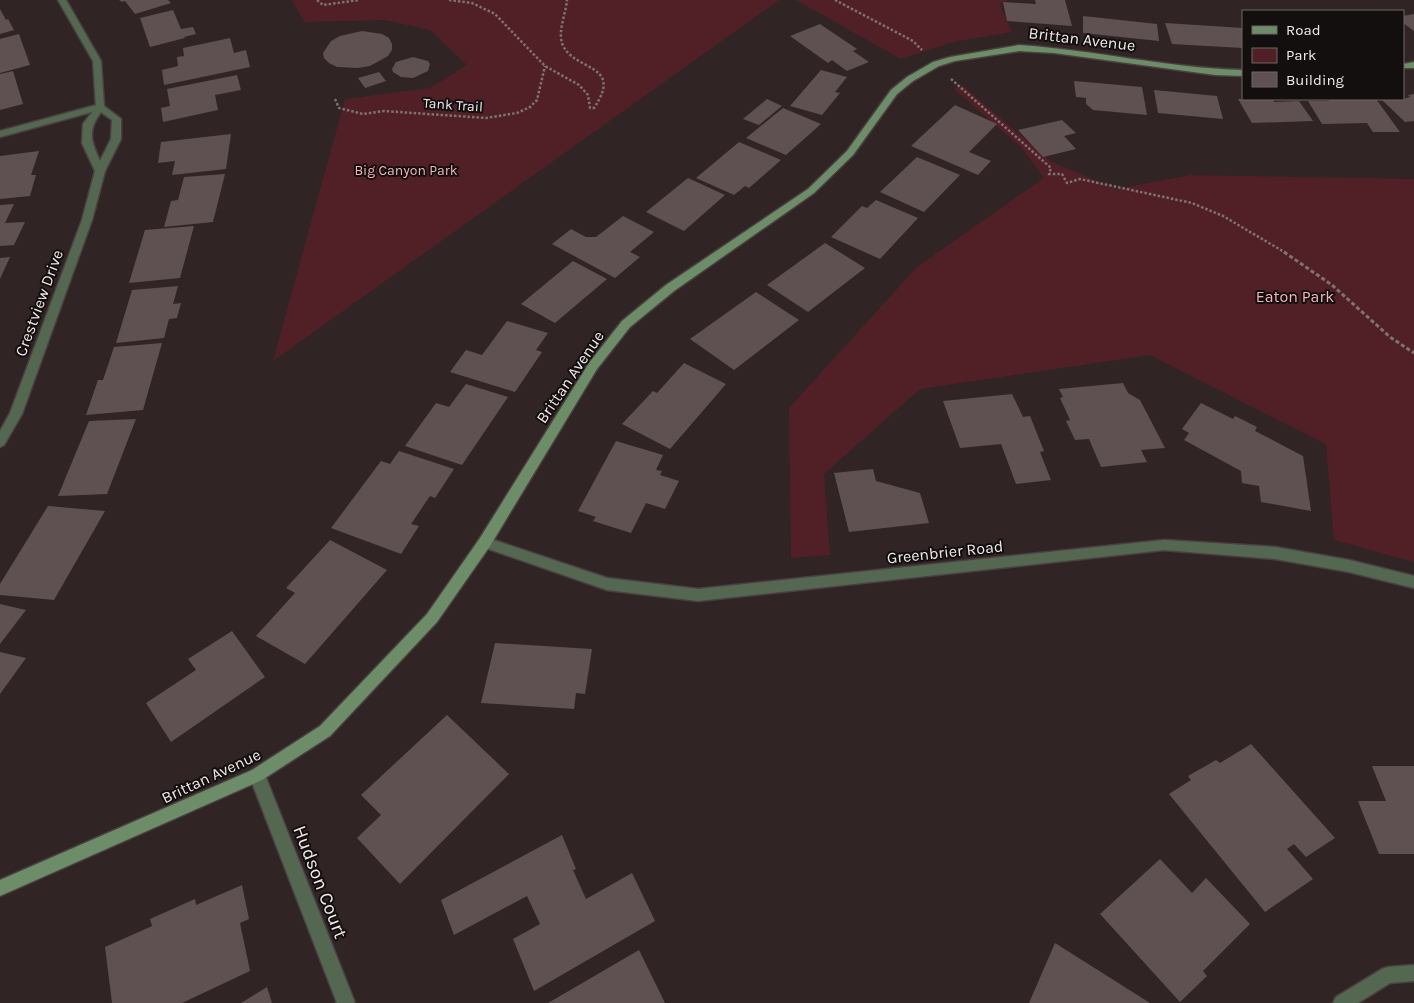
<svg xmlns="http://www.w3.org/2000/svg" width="1414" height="1003" font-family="Karla,sans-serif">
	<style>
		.green { fill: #512027 }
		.building { fill: #5f5152 }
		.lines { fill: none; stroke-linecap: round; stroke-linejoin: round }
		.service-casing { stroke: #4b4040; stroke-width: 3 }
		.minor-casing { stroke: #4b4040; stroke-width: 3 }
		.tertiary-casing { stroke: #4b4040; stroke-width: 3 }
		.secondary-casing { stroke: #4b4040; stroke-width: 3 }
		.path-far1 { stroke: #7d7373; stroke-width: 2.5; stroke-dasharray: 2.5 2; stroke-linecap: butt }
		.path { stroke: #7d7373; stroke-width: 3; stroke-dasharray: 4 2.5; stroke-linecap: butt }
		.service { fill: #546851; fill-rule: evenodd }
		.minor { fill: #546851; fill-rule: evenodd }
		.tertiary { fill: #546851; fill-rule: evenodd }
		.secondary { fill: #6d8d68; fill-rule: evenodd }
		.labels { text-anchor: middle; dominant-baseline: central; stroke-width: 4; stroke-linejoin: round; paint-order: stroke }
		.far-street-label { font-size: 14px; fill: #f1e9e9; stroke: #140f0f }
		.far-park-label { font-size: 14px; fill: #f5b4ba; stroke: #140f0f }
		.street-label { font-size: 16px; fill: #f1e9e9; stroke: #140f0f }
		.park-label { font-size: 16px; fill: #f5b4ba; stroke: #140f0f }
		.near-street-label { font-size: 19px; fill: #f1e9e9; stroke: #140f0f }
	</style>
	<rect width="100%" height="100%" fill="#302425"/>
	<g class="green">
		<polygon points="292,0 779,0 273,361 345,99 430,88 467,65 430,30 384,20 305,22"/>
		<polygon points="796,0 1009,0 999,4 1012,32 953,42 901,59"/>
		<polygon points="962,85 1052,162 1116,189 1191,175 1414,179 1414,562 1334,540 1326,444 1150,355 920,389 824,474 830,555 791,558 789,408 917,267 1044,178 1022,148 954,89"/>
	</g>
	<g class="building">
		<polygon points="119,0 168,0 171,3 135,14 125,1 122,2"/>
		<polygon points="1035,0 1065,0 1072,26 1007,21 1003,2 1036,4"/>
		<polygon points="0,9 6,20 8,19 14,30 0,34"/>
		<polygon points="173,10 181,29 193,27 196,34 184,37 185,38 150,47 140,18"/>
		<polygon points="1414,14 1414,31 1403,23 1403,16"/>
		<polygon points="1083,16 1157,24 1159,41 1083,33"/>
		<polygon points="1165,23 1243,28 1243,48 1172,44"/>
		<polygon points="820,24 857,49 853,51 869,62 847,71 832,60 828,63 790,36"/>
		<polygon points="362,31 382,34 389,38 392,44 392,50 388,56 370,66 358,68 337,67 329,63 324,58 323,53 331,41 340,36"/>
		<polygon points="19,34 30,65 0,73 0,39"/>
		<polygon points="230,38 234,53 246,50 250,67 164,85 162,70 178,66 177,57 184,56 183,48"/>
		<polygon points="413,57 428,61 430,64 428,71 413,78 401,77 393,72 392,69 396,62"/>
		<polygon points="821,70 847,77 835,92 840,93 822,115 790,106"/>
		<polygon points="13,71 23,104 0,110 0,74"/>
		<polygon points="379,72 386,81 365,88 358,78"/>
		<polygon points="237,75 241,90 215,95 218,110 163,122 161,108 170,106 167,89"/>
		<polygon points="1074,81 1142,87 1147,115 1093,110 1086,104 1086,98 1076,97"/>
		<polygon points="1154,90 1217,96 1223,119 1158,113"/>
		<polygon points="1414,94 1414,121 1405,122 1382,100 1403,99 1410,97 1408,95"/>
		<polygon points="767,99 782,106 759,125 743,119"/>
		<polygon points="1238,99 1273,99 1274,102 1299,101 1313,121 1252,123"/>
		<polygon points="1328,99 1376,99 1400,132 1373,132 1367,123 1322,124 1308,101 1329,101"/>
		<polygon points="955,105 997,124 969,152 991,161 978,175 911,146"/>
		<polygon points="783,108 821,124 786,155 746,138"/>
		<polygon points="1062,120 1076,133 1064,136 1076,149 1043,157 1018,130"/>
		<polygon points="231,134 226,169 172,175 175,161 158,163 161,142"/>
		<polygon points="739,142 781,160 749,188 745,186 734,195 696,178"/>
		<polygon points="39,151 31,175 36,175 30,196 0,199 0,156"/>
		<polygon points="917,157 960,175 924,212 880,192"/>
		<polygon points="225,174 213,222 164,227 171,201 178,200 184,177"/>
		<polygon points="688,178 725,195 684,231 646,212"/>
		<polygon points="876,200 918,218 880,259 831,237 862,206 867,208"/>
		<polygon points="14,204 5,223 25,222 14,245 0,246 0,205"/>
		<polygon points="623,216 654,232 630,252 640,257 615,278 552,244 571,229 586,237 596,237"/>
		<polygon points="194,226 180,278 129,283 145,230"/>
		<polygon points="825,243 865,268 808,312 767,285"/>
		<polygon points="10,257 0,279 0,258"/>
		<polygon points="573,261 607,279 555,323 521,304"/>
		<polygon points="178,286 173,304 181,303 177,318 169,319 164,338 116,343 132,290"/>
		<polygon points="756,292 799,320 734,370 690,339"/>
		<polygon points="507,321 548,333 536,350 542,352 515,392 450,372 466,350 482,355"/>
		<polygon points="162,343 143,410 86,415 98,380 103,380 114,347"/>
		<polygon points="684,363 726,384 670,449 622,424 653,391 657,393"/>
		<polygon points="1123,383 1128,393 1140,400 1165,448 1141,450 1147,462 1101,467 1089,439 1075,440 1066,421 1070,420 1060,398 1063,397 1059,389"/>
		<polygon points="466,384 508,397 462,465 405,446 436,403 449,407"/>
		<polygon points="1012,394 1023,417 1030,416 1044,451 1040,452 1051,480 1016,484 1001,444 960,448 943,401"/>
		<polygon points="1201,403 1233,419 1235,416 1257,427 1255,431 1303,456 1311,511 1261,502 1259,486 1242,483 1241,471 1184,440 1189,433 1182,429"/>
		<polygon points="136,419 107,494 58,496 89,421"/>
		<polygon points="616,441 663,455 656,470 662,471 660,475 679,481 665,509 646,503 631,533 593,521 596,517 578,511"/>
		<polygon points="399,451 454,469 435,498 430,496 411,524 419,526 401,554 331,528 381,461 390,464"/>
		<polygon points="873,469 876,481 920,493 929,523 849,532 834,473"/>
		<polygon points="48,506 105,511 54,600 0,595 0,584"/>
		<polygon points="330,540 387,570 305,664 256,636 295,593 286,588"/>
		<polygon points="0,604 26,610 0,644"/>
		<polygon points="232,631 265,677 171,742 146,703 196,670 188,659"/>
		<polygon points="495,643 592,649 585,694 576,693 574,709 481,703"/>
		<polygon points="0,652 26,658 0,694"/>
		<polygon points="447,715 509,774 400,884 357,838 381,815 361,795"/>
		<polygon points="1251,744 1335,838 1306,857 1294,844 1287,849 1313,879 1265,912 1169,794 1191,780 1188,776 1216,760 1220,763"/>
		<polygon points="1372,766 1414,766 1414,854 1379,854 1358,801 1386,801"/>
		<polygon points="562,835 576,869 573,870 586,899 632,873 655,921 534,991 513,939 540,924 527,896 454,935 441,900"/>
		<polygon points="1160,859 1192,893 1206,878 1250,924 1203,971 1207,976 1180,1002 1100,914"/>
		<polygon points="242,885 249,919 240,923 250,971 182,1003 112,1003 105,947 152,926 150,919 195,899 196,905"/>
		<polygon points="1055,943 1150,1003 1029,1003"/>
		<polygon points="639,950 665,1003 548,1003"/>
		<polygon points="267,987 272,1003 241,1003"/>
	</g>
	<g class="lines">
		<g class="service-casing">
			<polygon id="service" points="100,104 104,107 103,109 0,137 0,131"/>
		</g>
		<g class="minor-casing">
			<g id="minor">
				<polygon points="485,537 607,578 698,589 1164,540 1275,547 1349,560 1414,576 1414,588 1349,572 1275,559 1164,550 698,601 607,590 480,546 479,542 480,538"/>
				<polygon points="257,768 262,770 265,775 355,1003 337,1003 249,775 252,770"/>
				<polygon points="1414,965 1414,981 1390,983 1358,1003 1333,1003 1336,997 1382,969 1388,967"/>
			</g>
		</g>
		<g class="tertiary-casing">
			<path id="tertiary" d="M58,0H66L101,61L104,106L121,119V139L105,171L92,220L22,414L4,445L0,447V431L10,413L82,220L95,171L82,143L83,124L96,107L93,61ZM101,112L112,120L111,139L100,161C91,141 87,131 101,112Z"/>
		</g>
		<g class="secondary-casing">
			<g id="secondary">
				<path d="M1019,45C1094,50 1168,68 1243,70V76L1215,75L1054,53L1019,51L955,61L939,66L913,81L897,94L853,155L814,193L674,291L630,327L597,369L490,546L437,622L330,736L262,780L0,896V880L252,770L320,726L427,614L480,538L589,363L622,321L666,285L808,189L847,151L891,90L907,77L933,62L950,57Z"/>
				<polygon points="1414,62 1414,68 1403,68 1403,64"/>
			</g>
		</g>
		<g class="path-far1">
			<polyline points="317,0 323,5 359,0"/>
			<path d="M449,0L472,3L495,14L545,66L579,85L588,95L590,108H594C625,62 572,72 562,43C558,30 566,13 567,0"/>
			<polyline points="835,0 913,41 922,50"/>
			<polyline points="951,79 1051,168 1049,174 1062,174 1067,183 1080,179 1192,203 1223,216 1286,253"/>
			<polyline points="335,99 339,108 363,114 384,111 486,118 517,113 530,107 537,100 545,66"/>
		</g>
		<polyline class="path" points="1284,252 1332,285 1390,337 1414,353"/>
		<use href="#service" class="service"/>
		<use href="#minor" class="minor"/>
		<use href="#tertiary" class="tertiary"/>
		<use href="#secondary" class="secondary"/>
	</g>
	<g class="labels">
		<g class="far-street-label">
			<text transform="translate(453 105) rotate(4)">Tank Trail</text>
		</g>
		<g class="far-park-label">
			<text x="406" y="170">Big Canyon Park</text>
		</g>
		<g class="street-label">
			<text transform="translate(1082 39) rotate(7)">Brittan Avenue</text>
			<text transform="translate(39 303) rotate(-70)">Crestview Drive</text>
			<text transform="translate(570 377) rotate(-56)">Brittan Avenue</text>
			<text transform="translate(945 552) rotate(-6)">Greenbrier Road</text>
			<text transform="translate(211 776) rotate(-25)">Brittan Avenue</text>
		</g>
		<g class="park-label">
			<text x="1295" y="296">Eaton Park</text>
		</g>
		<g class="near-street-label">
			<text transform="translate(320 882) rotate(69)">Hudson Court</text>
		</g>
	</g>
	<rect x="1242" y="10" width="162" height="90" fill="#140f0f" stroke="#6c6666"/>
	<rect x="1252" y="26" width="25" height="8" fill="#6d8d68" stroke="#6c6666"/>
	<text x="1286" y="35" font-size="15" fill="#f1e9e9">Road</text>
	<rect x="1252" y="48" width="25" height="15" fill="#512027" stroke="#6c6666"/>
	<text x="1286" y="60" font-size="15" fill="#f1e9e9">Park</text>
	<rect x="1252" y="72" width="25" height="15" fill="#5f5152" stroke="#6c6666"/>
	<text x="1286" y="85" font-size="15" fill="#f1e9e9">Building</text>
</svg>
